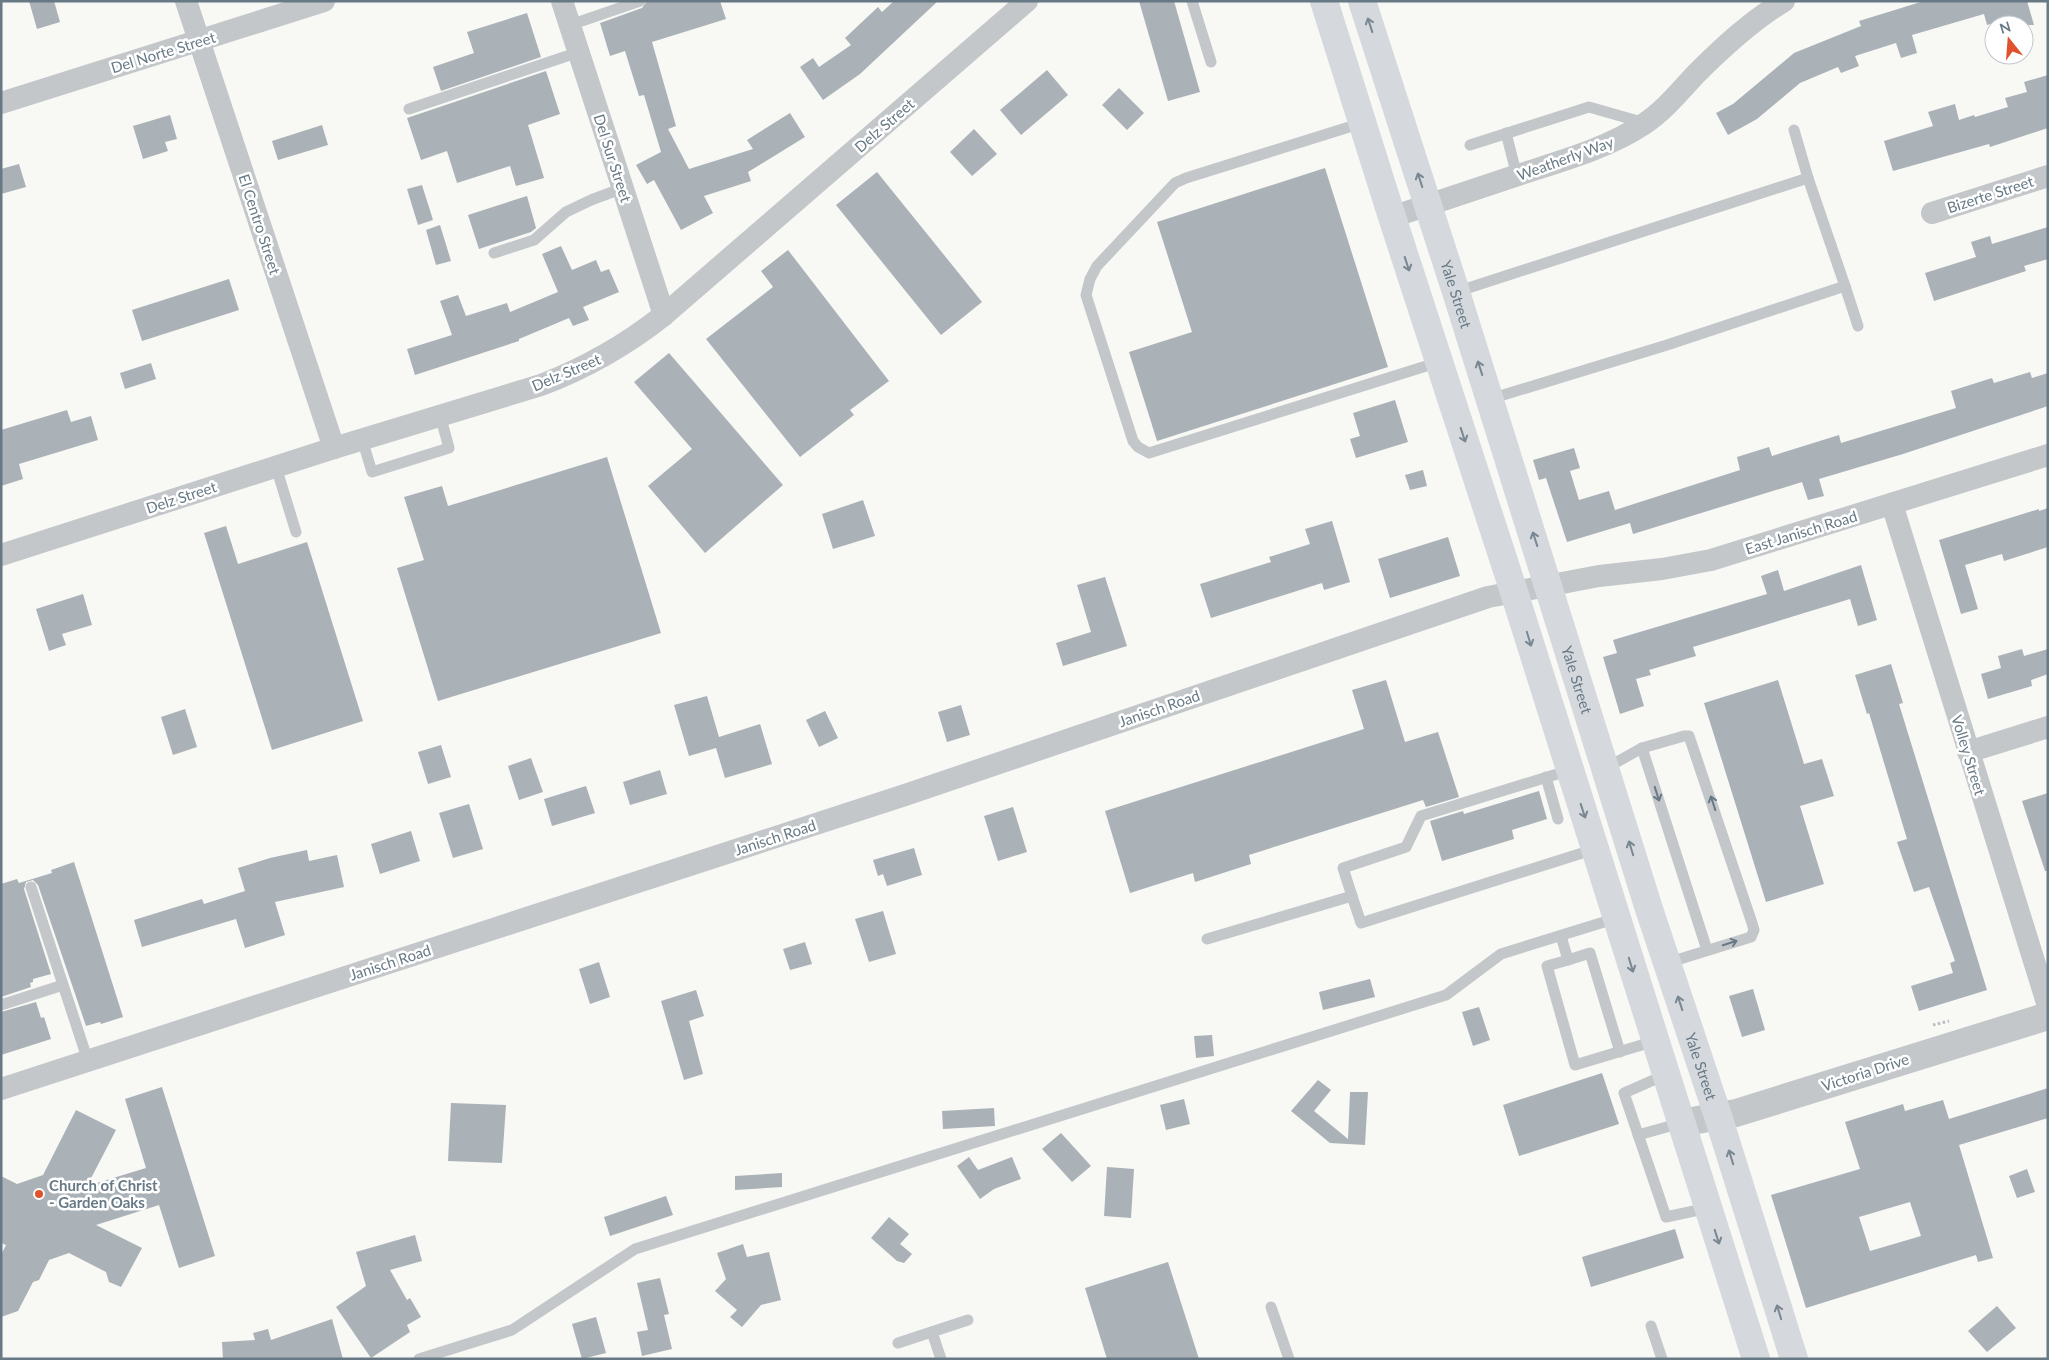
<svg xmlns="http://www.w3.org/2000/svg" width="2049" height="1360" font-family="Lato,sans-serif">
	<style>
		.building { fill: #aab2b7; fill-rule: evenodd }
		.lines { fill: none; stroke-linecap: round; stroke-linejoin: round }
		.path { stroke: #bbbec0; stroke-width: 3; stroke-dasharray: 2.5 2.5; stroke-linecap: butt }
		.service { stroke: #c3c7ca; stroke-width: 11 }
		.minor { stroke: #c3c7ca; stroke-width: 22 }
		.tertiary { stroke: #c3c7ca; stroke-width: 28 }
		.secondary { stroke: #d5d9dd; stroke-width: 28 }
		.oneway { stroke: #788792 }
		.oneway2 { stroke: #677985 }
		.poi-dot { fill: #e0522c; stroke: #fff; stroke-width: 2 }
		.labels { text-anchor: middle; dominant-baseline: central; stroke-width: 5; stroke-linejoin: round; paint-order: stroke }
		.street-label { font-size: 15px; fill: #677985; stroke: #fff }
		.poi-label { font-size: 15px; font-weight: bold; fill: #677985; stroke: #fff; text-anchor: start }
	</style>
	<rect width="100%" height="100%" fill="#f8f8f5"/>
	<g class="building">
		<polygon points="29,1 54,1 60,22 37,29"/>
		<polygon points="647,1 720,1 726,19 652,42 676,126 668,129 689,169 753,149 747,140 790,113 805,137 748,172 751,181 704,196 713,213 681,230 654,180 647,184 636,165 661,152 644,95 639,96 625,51 610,56 600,23 642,8"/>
		<polygon points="894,1 938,1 860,74 823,100 800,67 813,58 819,67 851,45 845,38 878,7 882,12"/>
		<polygon points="1139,1 1174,1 1200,92 1168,101"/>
		<polygon points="1924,1 2027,1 2034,25 2009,25 2007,19 1987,25 1984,14 1912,35 1917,53 1901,58 1896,43 1855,56 1859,66 1841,73 1838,67 1800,83 1757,119 1728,135 1716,113 1733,104 1794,53 1861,26 1859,21"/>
		<polygon points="527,13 541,57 441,91 433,67 474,53 467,32"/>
		<polygon points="1047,70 1068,95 1021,135 1000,110"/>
		<polygon points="546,71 560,114 528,125 544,178 516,186 510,166 457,183 447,151 421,160 407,118"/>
		<polygon points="2048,75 2048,128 1990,147 1989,144 1893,171 1884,141 1933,126 1928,112 1955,104 1959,120 1974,115 1975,117 2008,107 2005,98 2027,92 2024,82"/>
		<polygon points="1119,88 1144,113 1127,130 1102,105"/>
		<polygon points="170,115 177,139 165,142 168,151 143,159 133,126"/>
		<polygon points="322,125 328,145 278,160 272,141"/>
		<polygon points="974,129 997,154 972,176 950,152"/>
		<polygon points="19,164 26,187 1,194 1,169"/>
		<polygon points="1325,168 1388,367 1157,441 1129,352 1192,332 1157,222"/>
		<polygon points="877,172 982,302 941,335 836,205"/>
		<polygon points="422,185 433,220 418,225 407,189"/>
		<polygon points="527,196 536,228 531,232 479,249 468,215"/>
		<polygon points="440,225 451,261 436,265 426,230"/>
		<polygon points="2048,227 2048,259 2024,266 2026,271 1934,301 1925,273 1976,257 1971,242 1990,236 1992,244"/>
		<polygon points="561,246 572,270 596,260 601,272 609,269 619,292 583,307 589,320 573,326 569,318 519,339 519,341 415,375 407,349 452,335 440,301 458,295 466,316 507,303 510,312 558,292 542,254"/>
		<polygon points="788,250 889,381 850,410 854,415 800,457 706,339 773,287 761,271"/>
		<polygon points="229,279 239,310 142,341 132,310"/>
		<polygon points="669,353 783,485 705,553 648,486 692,449 634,382"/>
		<polygon points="151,363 156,379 125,389 120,373"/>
		<polygon points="2030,372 2032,378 2048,373 2048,406 1903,454 1819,479 1824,496 1808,500 1802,482 1633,534 1630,523 1567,542 1546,478 1539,480 1533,460 1574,448 1580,468 1570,471 1579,500 1609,491 1615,510 1740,470 1737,457 1769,447 1772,456 1839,435 1841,443 1956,408 1951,391 1992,378 1994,383"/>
		<polygon points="1395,400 1408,442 1356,458 1350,439 1360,436 1353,413"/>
		<polygon points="67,410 71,422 91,416 98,440 19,464 23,479 1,486 1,430"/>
		<polygon points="607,457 661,633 438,701 397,568 424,560 404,497 442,486 448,506"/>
		<polygon points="1423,470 1427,486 1410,490 1405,475"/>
		<polygon points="863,500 875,536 833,549 822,514"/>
		<polygon points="2048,508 2048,547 2004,561 2002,554 1965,565 1978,609 1961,614 1939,540 2039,509 2039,511"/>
		<polygon points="1332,521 1350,582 1324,590 1322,583 1211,618 1200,584 1271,562 1269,557 1310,544 1305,529"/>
		<polygon points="226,526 238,564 307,542 363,721 272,750 204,533"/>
		<polygon points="1448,537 1460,576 1390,598 1378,559"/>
		<polygon points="1861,565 1877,620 1858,626 1850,599 1693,647 1696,656 1649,670 1651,675 1636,679 1644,706 1620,714 1603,657 1617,653 1613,640 1767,594 1761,576 1778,570 1784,591"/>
		<polygon points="1105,577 1127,646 1063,666 1056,643 1091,632 1077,585"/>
		<polygon points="83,594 92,625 62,634 66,645 49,651 36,609"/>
		<polygon points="2022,649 2024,656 2048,649 2048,674 2031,680 2032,686 1988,699 1981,674 2001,668 1998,656"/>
		<polygon points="1891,664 1903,703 1899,704 1987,990 1919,1011 1911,986 1953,973 1950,963 1955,961 1929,887 1914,892 1897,842 1907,839 1869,713 1867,714 1855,675"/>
		<polygon points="1386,680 1405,742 1438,732 1459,797 1426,807 1423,800 1249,855 1251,864 1195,882 1193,873 1130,893 1105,811 1364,729 1352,690"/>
		<polygon points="1778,680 1804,764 1822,759 1834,796 1800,806 1824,884 1766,902 1704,703"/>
		<polygon points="707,696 719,737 760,724 772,764 725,778 716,748 689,756 674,705"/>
		<polygon points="961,705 970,735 947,742 938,712"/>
		<polygon points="185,709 197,747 173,755 161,717"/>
		<polygon points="825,711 838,738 819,747 806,720"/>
		<polygon points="441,745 451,777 428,784 418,752"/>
		<polygon points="531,758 543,792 519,800 508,766"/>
		<polygon points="660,770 667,794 630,805 623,782"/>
		<polygon points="586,786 595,813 552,826 544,799"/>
		<polygon points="1539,791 1547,819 1512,830 1514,839 1442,861 1430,821 1463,811 1464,814"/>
		<polygon points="2048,793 2048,871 2045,871 2022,801"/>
		<polygon points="469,804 483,849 453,858 439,813"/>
		<polygon points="1013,807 1027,852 998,861 984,816"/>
		<polygon points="411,831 420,861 380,874 371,844"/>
		<polygon points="914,848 922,875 887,886 883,874 878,876 873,860"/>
		<polygon points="307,850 309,861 337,855 344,887 275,902 285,935 245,948 236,919 142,947 134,920 202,899 204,904 245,891 238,868 270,858"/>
		<polygon points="74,862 123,1017 101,1024 100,1022 86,1026 38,885 33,880 26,882 24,889 51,974 33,979 33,982 30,983 31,987 1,997 1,884 17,879 19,883 52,873 51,870"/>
		<polygon points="883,911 896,954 869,962 855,919"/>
		<polygon points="805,942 812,964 790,970 783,949"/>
		<polygon points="599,962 610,997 590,1004 579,969"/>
		<polygon points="1370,979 1375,997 1323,1010 1319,992"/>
		<polygon points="1753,989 1765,1030 1742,1037 1729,996"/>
		<polygon points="696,990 704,1016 689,1021 703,1074 684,1080 661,1001"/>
		<polygon points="36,1002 41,1018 44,1017 51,1039 1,1055 1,1012"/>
		<polygon points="1479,1007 1490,1040 1473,1046 1462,1012"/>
		<polygon points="1212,1035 1214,1056 1196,1058 1194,1036"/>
		<polygon points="1602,1073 1619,1124 1519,1156 1503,1105"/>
		<polygon points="1318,1080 1331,1090 1314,1111 1348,1139 1350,1092 1368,1092 1365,1145 1330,1143 1291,1111"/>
		<polygon points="162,1087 215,1256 179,1268 159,1205 96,1225 142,1248 121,1287 109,1282 106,1272 69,1253 49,1260 39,1280 33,1282 18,1311 1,1317 1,1255 6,1245 1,1243 1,1176 17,1184 43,1175 76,1110 116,1130 87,1186 146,1168 125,1099"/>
		<path d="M2048,1088V1118L1959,1145L1993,1258L1978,1262L1976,1255L1806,1308L1771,1195L1860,1169L1845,1122L1903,1104L1905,1111L1943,1100L1949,1119ZM1910,1202L1921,1236L1870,1251L1859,1217Z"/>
		<polygon points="1184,1099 1190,1124 1166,1130 1160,1105"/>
		<polygon points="451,1103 506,1105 502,1163 448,1161"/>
		<polygon points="994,1108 995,1126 943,1129 942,1111"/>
		<polygon points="1061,1133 1091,1166 1072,1182 1042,1149"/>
		<polygon points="969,1157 978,1170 1012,1157 1021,1179 994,1189 980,1199 957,1166"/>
		<polygon points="1107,1167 1134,1169 1131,1218 1104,1216"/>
		<polygon points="2027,1169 2035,1192 2017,1198 2009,1176"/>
		<polygon points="782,1173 782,1187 735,1190 735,1176"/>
		<polygon points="666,1196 673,1215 610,1236 604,1217"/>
		<polygon points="889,1217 909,1234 900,1244 912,1254 904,1263 897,1261 871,1238"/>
		<polygon points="1675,1229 1684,1258 1591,1287 1582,1257"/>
		<polygon points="415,1235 422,1261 390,1270 407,1300 410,1298 421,1317 407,1325 410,1332 371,1358 336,1307 366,1286 356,1252"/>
		<polygon points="743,1244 747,1257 769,1252 781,1300 761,1305 742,1327 730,1317 737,1310 715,1291 726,1279 717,1253"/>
		<polygon points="1168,1262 1199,1359 1107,1359 1085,1288"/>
		<polygon points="660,1278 669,1314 664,1315 672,1349 642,1356 637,1332 648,1330 637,1283"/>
		<polygon points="1997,1306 2016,1328 1987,1352 1968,1331"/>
		<polygon points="596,1317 606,1353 582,1359 572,1324"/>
		<polygon points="332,1319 343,1359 223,1359 222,1342 255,1340 253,1333 268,1329 271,1340"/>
	</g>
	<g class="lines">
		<polyline class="path" points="1933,1025 1949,1021"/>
		<g class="service">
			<polyline points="1192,1 1211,62"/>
			<polyline points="570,25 640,1"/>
			<polyline points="409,109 579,52"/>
			<polyline points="1362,123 1186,178 1175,183 1097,266 1090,279 1086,295 1133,441 1138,447 1149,453 1439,362"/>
			<polyline points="1506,133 1517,176"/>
			<polyline points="1470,145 1589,107 1645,123"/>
			<polyline points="1808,178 1845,286"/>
			<polyline points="494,253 534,240 566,212 591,200 623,188"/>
			<polyline points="1456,292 1808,178 1794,130"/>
			<polyline points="1490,399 1667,345 1845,286 1858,326"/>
			<polyline points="362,439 372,472 449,448 440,415"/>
			<polyline points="276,467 296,532"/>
			<polyline points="1642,748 1707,950"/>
			<polyline points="1606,768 1642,748 1684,736 1689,736 1752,923 1754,930 1751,937 1667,963"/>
			<polyline points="1546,777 1558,819"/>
			<polyline points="31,887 88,1061"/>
			<polyline points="1352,896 1343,868 1406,847 1421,816 1570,770"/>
			<polyline points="1561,936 1568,960 1547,966 1575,1065 1655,1041"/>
			<polyline points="1207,939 1352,896 1361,923 1595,849"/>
			<polyline points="1568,960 1590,953 1620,1052"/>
			<polyline points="1,1005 63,985"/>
			<polyline points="1665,1075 1624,1093 1666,1217 1708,1208"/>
			<polyline points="1638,1135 1681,1123"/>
			<polyline points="1271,1307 1289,1359"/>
			<polyline points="1651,1326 1662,1359"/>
			<polyline points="932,1332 941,1359"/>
			<polyline points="898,1343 968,1320"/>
			<polyline points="419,1359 512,1330 635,1249 1446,995 1501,954 1617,918"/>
		</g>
		<g class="minor">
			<polyline points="186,1 334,448"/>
			<polyline points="562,1 664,315"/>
			<polyline points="1,103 324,1"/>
			<polyline points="1932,213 2048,176"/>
			<path d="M1392,217C1434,203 1476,189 1518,175C1561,161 1606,149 1644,124C1664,111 1680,91 1696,74C1723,47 1751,21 1784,1"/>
			<polyline points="1892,504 2048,1006"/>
			<path d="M1,555L334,448L541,385C586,368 626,345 664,315L1027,1"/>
			<polyline points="1968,752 2048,727"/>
			<polyline points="1,1089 905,795 1488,597 1599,576 1662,569 1711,560 2048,455"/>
		</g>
		<polyline class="tertiary" points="1681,1123 1736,1113 2048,1016"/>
		<g class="secondary">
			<polyline points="1324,1 1392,217 1514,592 1756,1359"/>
			<path id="s1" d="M1362,1L1456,292L1649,909L1718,1116L1794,1359"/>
		</g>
	</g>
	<defs><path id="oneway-shaft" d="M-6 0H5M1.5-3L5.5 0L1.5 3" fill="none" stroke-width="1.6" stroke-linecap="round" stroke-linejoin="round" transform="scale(1.25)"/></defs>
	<g class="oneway">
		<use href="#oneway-shaft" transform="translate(1370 25) rotate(-108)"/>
		<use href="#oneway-shaft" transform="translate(1420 180) rotate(-108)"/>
		<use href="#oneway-shaft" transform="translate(1407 264) rotate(72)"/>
		<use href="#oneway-shaft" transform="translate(1480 368) rotate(-108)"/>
		<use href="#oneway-shaft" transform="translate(1463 435) rotate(72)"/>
		<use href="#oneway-shaft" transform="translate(1535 539) rotate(-108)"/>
		<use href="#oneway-shaft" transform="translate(1529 639) rotate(73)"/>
		<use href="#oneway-shaft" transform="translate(1583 811) rotate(72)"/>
		<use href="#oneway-shaft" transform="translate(1631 848) rotate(-107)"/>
		<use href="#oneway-shaft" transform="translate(1631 965) rotate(73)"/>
		<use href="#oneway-shaft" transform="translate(1680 1003) rotate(-108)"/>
		<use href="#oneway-shaft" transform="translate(1731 1157) rotate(-107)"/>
		<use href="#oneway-shaft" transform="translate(1717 1237) rotate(72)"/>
		<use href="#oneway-shaft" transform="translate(1779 1312) rotate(-107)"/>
	</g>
	<g class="oneway2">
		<use href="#oneway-shaft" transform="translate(1657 794) rotate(72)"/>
		<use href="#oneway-shaft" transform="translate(1713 803) rotate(-108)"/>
		<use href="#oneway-shaft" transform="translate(1730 943) rotate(-18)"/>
	</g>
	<circle class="poi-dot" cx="39" cy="1194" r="5"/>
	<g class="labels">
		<g class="street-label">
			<text transform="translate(163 52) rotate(-17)">Del Norte Street</text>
			<text transform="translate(884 125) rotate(-41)">Delz Street</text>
			<text transform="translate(613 158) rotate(72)">Del Sur Street</text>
			<text transform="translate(1565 158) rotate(-20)">Weatherly Way</text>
			<text transform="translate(1990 194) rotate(-18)">Bizerte Street</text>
			<text transform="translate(260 224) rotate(72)">El Centro Street</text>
			<text stroke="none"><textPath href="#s1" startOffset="308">Yale Street</textPath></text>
			<text transform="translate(566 372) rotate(-23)">Delz Street</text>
			<text transform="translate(181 497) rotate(-18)">Delz Street</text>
			<text transform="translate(1801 532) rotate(-17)">East Janisch Road</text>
			<text stroke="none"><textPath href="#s1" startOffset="712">Yale Street</textPath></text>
			<text transform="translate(1159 708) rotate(-19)">Janisch Road</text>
			<text transform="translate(1969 755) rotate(73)">Volley Street</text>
			<text transform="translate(775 837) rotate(-18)">Janisch Road</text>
			<text transform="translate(390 962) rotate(-18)">Janisch Road</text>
			<text stroke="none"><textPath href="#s1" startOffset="1118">Yale Street</textPath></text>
			<text transform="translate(1865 1072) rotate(-18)">Victoria Drive</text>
		</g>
		<g class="poi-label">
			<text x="49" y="1185">Church of Christ<tspan x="49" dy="17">- Garden Oaks</tspan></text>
		</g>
	</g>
	<rect width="2049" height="1360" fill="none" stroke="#677985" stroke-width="5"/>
	<g transform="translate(2009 40) rotate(343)"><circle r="24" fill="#ffffff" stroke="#c2c9ce"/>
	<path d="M0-4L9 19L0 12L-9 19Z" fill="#e0522c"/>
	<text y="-8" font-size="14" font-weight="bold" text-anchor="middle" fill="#677985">N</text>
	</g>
</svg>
